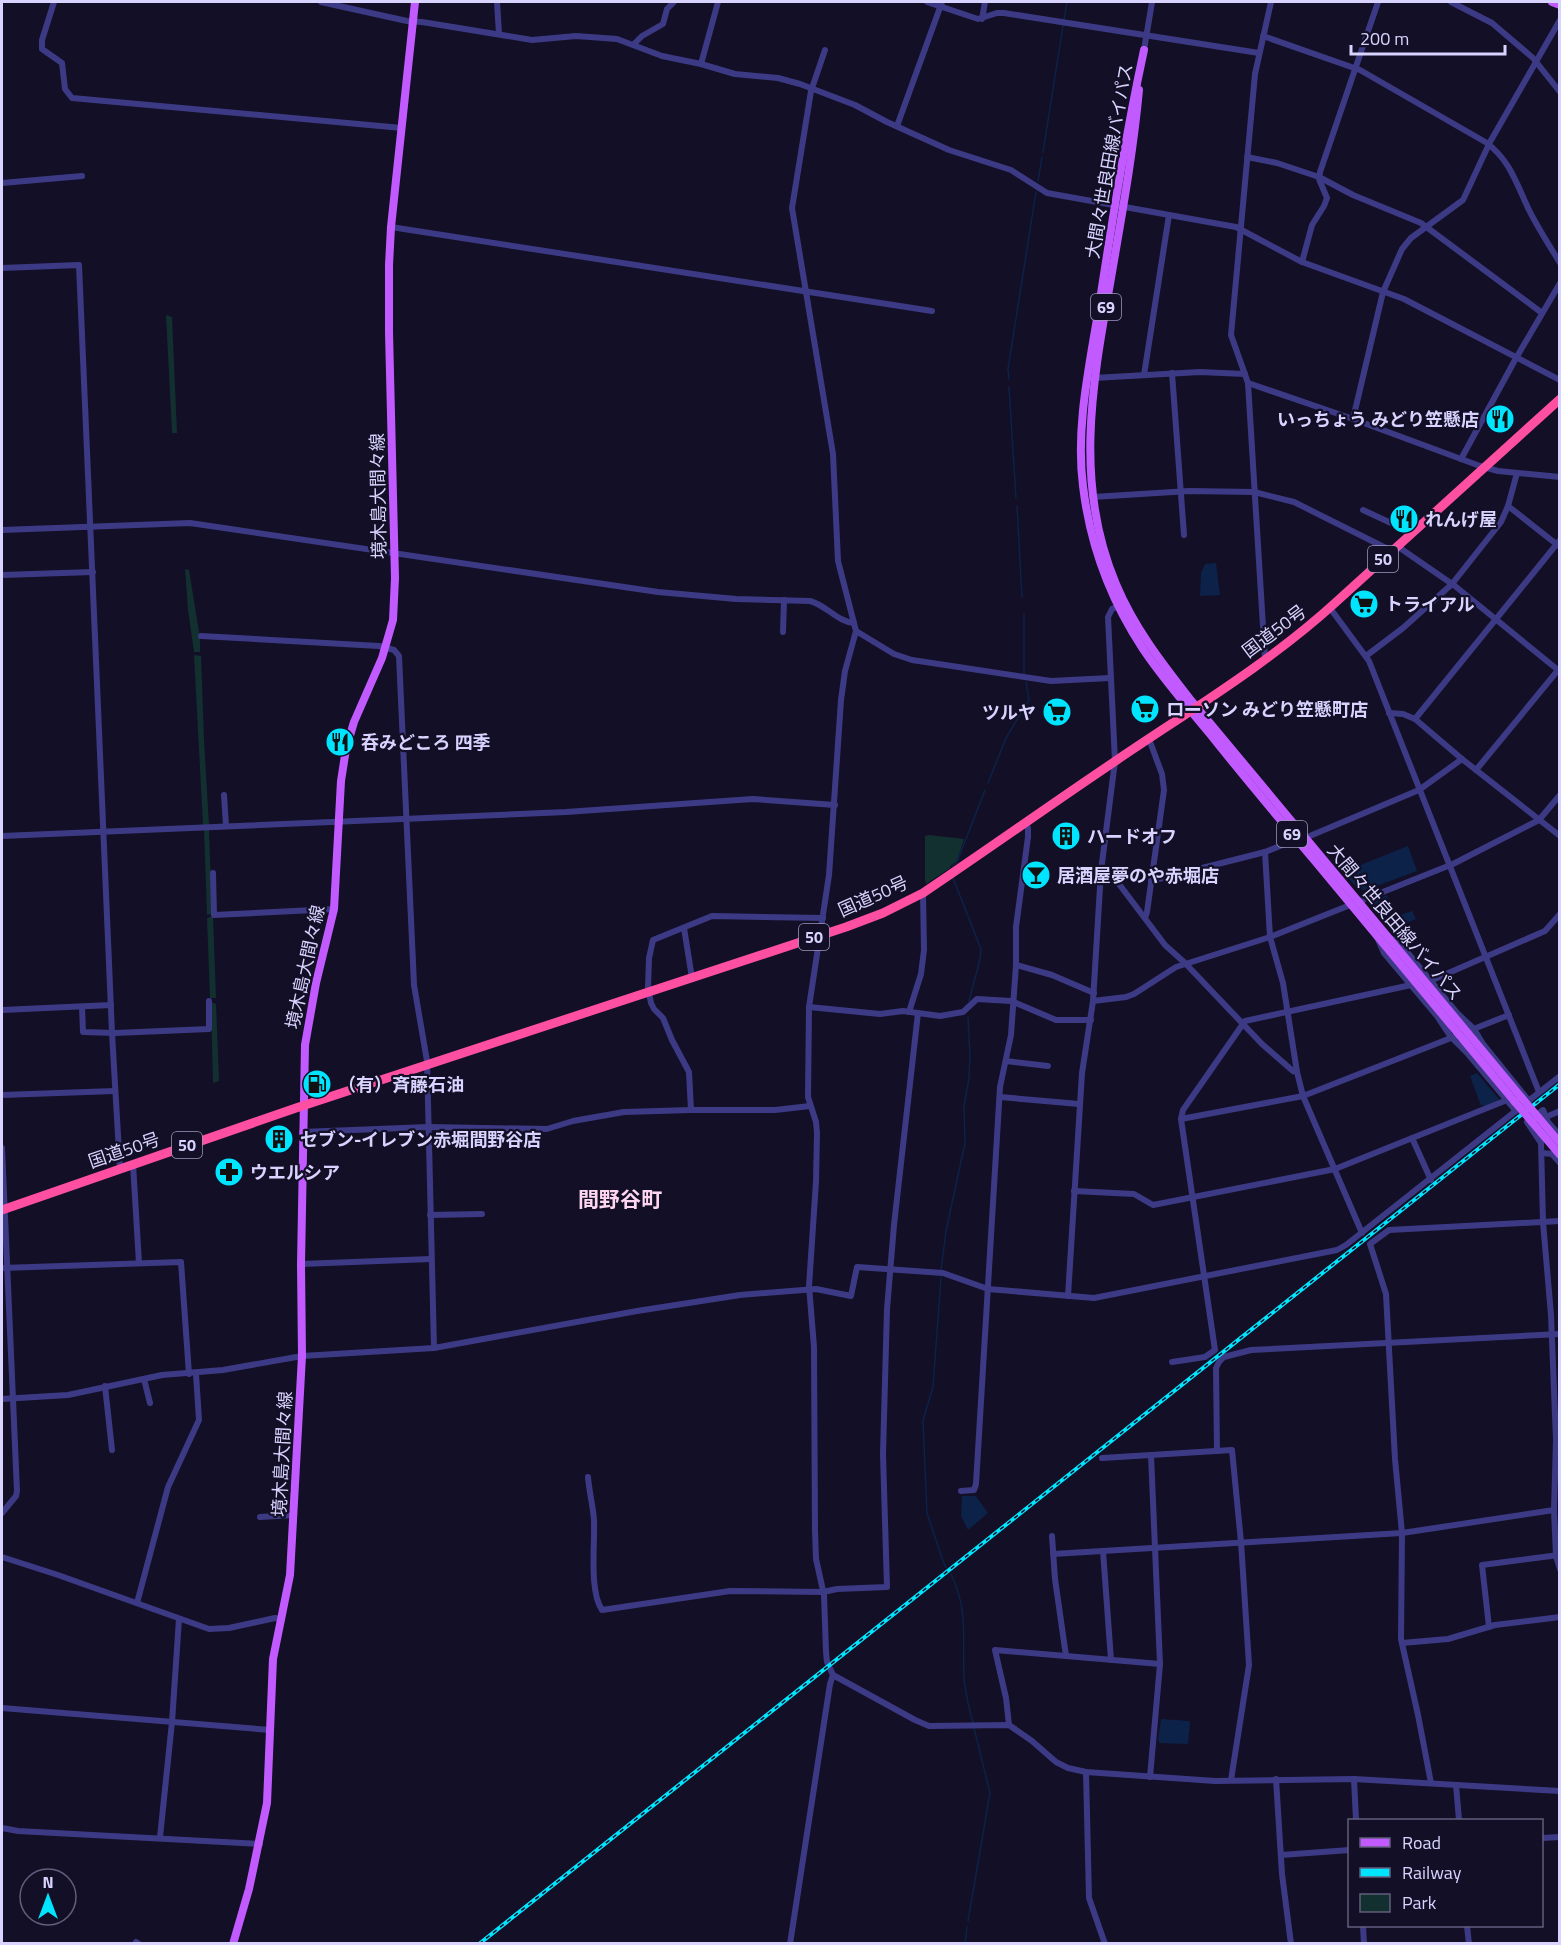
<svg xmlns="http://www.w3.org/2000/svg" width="1561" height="1945" font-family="'Titillium Web','Noto Sans JP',sans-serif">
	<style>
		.green { fill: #12302f }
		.water { fill: #0c2248 }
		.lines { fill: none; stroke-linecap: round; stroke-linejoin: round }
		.stream { stroke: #0c2248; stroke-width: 1.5 }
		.minor { stroke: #3d3a85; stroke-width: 6 }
		.major { stroke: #c25bff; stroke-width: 8 }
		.highway { stroke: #ff4fa3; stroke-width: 9 }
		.rail-casing { stroke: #00e5ff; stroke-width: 4 }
		.rail { stroke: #130f26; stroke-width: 1.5; stroke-dasharray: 4.5; stroke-linecap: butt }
		.major-bridge { stroke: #c25bff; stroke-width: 8 }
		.labels { text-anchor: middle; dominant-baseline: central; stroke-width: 4.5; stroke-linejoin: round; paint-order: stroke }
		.shield { fill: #130f26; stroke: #9e99be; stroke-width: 1.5 }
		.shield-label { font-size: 16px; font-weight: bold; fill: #d9d4ff }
		.street-label { font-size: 18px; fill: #d9d4ff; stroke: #130f26 }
		.poi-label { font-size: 18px; font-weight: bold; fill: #d9d4ff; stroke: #130f26; text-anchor: start }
		.quarter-label { font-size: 21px; font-weight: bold; fill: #ffd6f0; stroke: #130f26 }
	</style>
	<rect width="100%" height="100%" fill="#130f26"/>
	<g class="green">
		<polygon points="166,315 172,317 177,433 172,433"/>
		<polygon points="185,569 189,570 200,638 200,652 194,652 188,610"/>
		<polygon points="194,655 201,656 204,740 209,825 203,825"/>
		<polygon points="204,830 209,830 212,914 207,915"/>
		<polygon points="929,835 964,839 957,861 951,865 950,868 926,884 925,879 925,836"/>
		<polygon points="213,916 216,998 210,998 207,918"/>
		<polygon points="211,1002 216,1004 219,1081 213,1083"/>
	</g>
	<g class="water">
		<polygon points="1216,563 1220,595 1200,596 1201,573 1205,564"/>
		<polygon points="1408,846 1417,871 1366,890 1358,889 1343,872"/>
		<polygon points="1387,895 1390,903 1392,903 1397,916 1412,911 1416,919 1391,929 1373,908 1374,901"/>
		<polygon points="1477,1073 1499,1099 1499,1100 1485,1106 1484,1105 1481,1106 1470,1076"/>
		<polygon points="962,1496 976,1496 988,1513 968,1530 961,1516"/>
		<polygon points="1161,1719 1189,1721 1190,1723 1188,1744 1159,1743 1159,1740 1158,1740"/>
	</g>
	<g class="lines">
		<g class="stream">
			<polyline points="1064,19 1067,2"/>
			<polyline points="1043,152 1063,26"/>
			<polyline points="1038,181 1042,157"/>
			<polyline points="1009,379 1008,369 1036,192"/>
			<polyline points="1009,387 1016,498"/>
			<polyline points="1017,506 1022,597"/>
			<polyline points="1024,613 1024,675"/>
			<polyline points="988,783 1006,738 1029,700 1026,682"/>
			<polyline points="952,866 957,862 985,790"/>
			<polyline points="953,878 981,949 980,959 969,1001"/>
			<polyline points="941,1270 946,1231 965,1143 964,1106 969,1078 970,1055 968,1017"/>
			<polyline points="941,1277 933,1387 923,1420 927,1513 942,1558 946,1568"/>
			<path d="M951,1574C969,1612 962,1638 964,1677C965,1693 969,1708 973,1723"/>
			<polyline points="968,1921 990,1793 974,1728"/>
			<polyline points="965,1944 967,1927"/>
		</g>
		<g class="minor">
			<polyline points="54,2 42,40 42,49 62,63 65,89 72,98 402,128"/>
			<polyline points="321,2 407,21 422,22 532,40 576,36 617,39 662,56 701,64 735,74 778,78 800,84 855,105 887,122 949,150 1011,170 1047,193 1236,227 1302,262 1404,299 1560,380"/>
			<polyline points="497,2 499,34"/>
			<polyline points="927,2 978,19 997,13 1004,13 1259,53"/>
			<polyline points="1451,2 1492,23 1533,58 1560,92"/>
			<polyline points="982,19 985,2"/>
			<path d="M1263,36L1360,70L1487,143C1511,162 1516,183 1529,210C1538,228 1549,245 1560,263"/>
			<polyline points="634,44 642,36 663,24 667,9 674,2"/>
			<polyline points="825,50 811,91 792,208 833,454 838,561 856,631 845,671 841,700 829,875 809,1007 808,1097 816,1122 817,1133 816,1182 809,1286 814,1347 815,1530 816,1559 824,1595 826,1652 827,1662 833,1675 915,1720 929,1726 1009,1725 1032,1741 1056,1762 1068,1768 1086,1772 1215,1781 1354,1779 1560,1791"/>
			<polyline points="1144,50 1152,2"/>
			<polyline points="701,64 718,2"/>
			<polyline points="897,126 942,2"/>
			<polyline points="1247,157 1277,163 1319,177 1353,195 1421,223 1542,313"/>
			<polyline points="2,183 82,176"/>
			<polyline points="391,227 932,311"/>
			<polyline points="1302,262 1312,225 1324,206 1327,198 1319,179 1320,172 1378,2"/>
			<polyline points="2,268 79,265 112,1033 120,1169"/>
			<polyline points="1172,373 1184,535"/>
			<polyline points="1144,375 1169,215"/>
			<polyline points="1094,378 1200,372 1245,374"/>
			<polyline points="1248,383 1353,419 1480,466 1498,471 1560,477"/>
			<polyline points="1353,419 1383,292 1402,249 1411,238 1463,200 1490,142 1560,20"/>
			<polyline points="1461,459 1515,360 1560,283"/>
			<polyline points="1093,497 1189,491 1254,492 1294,502 1392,551"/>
			<polyline points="1508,506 1560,547"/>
			<polyline points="1363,510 1406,530 1411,534"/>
			<path d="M2,530L190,523L658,592L736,599L810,601C826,605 838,622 854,623"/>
			<polyline points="1397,546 1455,586 1558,670"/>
			<polyline points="2,575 93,572"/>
			<polyline points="1330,608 1369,661 1539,1092"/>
			<polyline points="856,631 894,654 912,660 1051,681 1110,678"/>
			<polyline points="783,632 784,600"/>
			<polyline points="201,636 379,646 394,650 399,656 414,985 427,1061 434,1348"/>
			<polyline points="1366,656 1403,628 1452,584 1501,522 1508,506 1517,473"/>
			<polyline points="1265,659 1248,383 1231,335 1255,74 1271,2"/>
			<polyline points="1389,713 1403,714 1415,719 1462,759 1560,836"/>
			<polyline points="1415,719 1560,540"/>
			<polyline points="1476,770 1559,669"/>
			<polyline points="224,795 226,826"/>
			<polyline points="2,836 566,812 753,799 835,805"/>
			<polyline points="1305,838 1419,790 1462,759"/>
			<polyline points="1265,852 1270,937 1283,983 1297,1072 1303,1096 1362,1233"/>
			<polyline points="1101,871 1109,874 1119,884 1165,945 1185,963 1262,1044 1293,1071 1297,1072"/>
			<polyline points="213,873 214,915 334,909"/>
			<polyline points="1151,881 1265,852 1290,842 1295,838"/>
			<polyline points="1145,918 1147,912 1164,790 1162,774 1149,739"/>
			<polyline points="684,928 692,978"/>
			<polyline points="1377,937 1384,953 1437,1016 1451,1037 1468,1054 1516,1111"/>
			<polyline points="1392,939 1407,952 1457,1013 1474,1029 1483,1044 1529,1101"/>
			<polyline points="1016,965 1052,975 1094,993"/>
			<polyline points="1430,981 1545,931 1560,914"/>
			<polyline points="1093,1001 1126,997 1134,994 1176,967 1270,937 1453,864 1539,820 1560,795"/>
			<polyline points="82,1007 83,1032 115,1033 209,1029 209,1001"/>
			<polyline points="809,1007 880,1014 903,1011 940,1016 963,1012 977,999 1011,1001 1056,1020 1091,1020"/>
			<polyline points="2,1010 111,1005"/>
			<polyline points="909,1012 921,974 924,950 923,893"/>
			<polyline points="1471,1030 1509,1015"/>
			<polyline points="1006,1061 1048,1066"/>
			<polyline points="2,1095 115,1091"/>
			<polyline points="1000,1097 1079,1104"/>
			<polyline points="691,1110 689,1072 672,1040 663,1018 654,1009 651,1003 648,988 649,958 653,940 712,916 823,918"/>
			<polyline points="1546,1117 1560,1111"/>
			<polyline points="1181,1119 1303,1096 1456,1036"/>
			<polyline points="302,1132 428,1127 547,1129 573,1121 624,1112 691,1110 775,1110 810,1106"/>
			<polyline points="1560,1136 1548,1122 1543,1110 1527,1122 1541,1143 1543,1222 1551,1315 1556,1440 1554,1510 1556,1556 1560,1569"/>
			<polyline points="1412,1138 1431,1180"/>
			<polyline points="2,1148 17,1491 16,1496 2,1513"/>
			<polyline points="1542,1153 1552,1154 1560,1163"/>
			<polyline points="133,1164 139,1263"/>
			<polyline points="1074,1191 1134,1194 1153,1205 1335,1169 1507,1100"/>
			<polyline points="430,1215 482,1214"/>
			<polyline points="301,1264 431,1259"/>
			<polyline points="2,1268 181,1262 189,1374"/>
			<polyline points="1068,1296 1082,1073 1093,1001 1101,871 1115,761 1108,617 1112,609 1118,606"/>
			<polyline points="1172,1362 1205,1357 1215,1350 1181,1119 1183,1110 1245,1021 1411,985"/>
			<polyline points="144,1379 150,1403"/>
			<polyline points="105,1386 112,1450"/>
			<polyline points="2,1399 68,1395 162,1375 223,1370 302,1356 434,1348 637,1311 740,1295 816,1289 851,1296 857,1267 943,1273 988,1289 1094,1298 1337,1250 1346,1245 1560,1076"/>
			<polyline points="1217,1451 1216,1368 1219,1362 1224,1357 1251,1350 1560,1334"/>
			<polyline points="1102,1458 1232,1450 1241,1542 1249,1665 1231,1780"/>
			<path d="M588,1477C589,1491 593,1506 594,1520C595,1544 589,1591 602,1610L730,1591L823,1592L837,1589L887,1587L883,1454L887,1309L894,1225L918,1013"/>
			<polyline points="961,1491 974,1490 976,1484 1000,1087 1011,1035 1016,965 1016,927 1028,837 1028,828 1026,823"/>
			<polyline points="260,1517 294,1515"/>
			<polyline points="1052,1536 1055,1579 1066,1656"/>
			<polyline points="1103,1551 1111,1660"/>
			<polyline points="1053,1554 1402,1533 1554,1510"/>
			<polyline points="2,1557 58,1575 209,1629 229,1628 275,1618 281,1619"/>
			<polyline points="137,1603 168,1487 199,1420 196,1374"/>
			<polyline points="1489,1627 1482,1565 1559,1555"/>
			<polyline points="1402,1643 1448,1639 1495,1625 1560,1617"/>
			<polyline points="2,1708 270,1730"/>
			<polyline points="1009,1725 1006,1698 995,1650 1160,1664"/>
			<polyline points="1086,1772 1089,1898 1105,1944"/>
			<polyline points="1150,1777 1160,1664 1151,1455"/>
			<polyline points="1276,1779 1282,1874 1291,1944"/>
			<polyline points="1354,1779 1356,1820"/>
			<polyline points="1431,1783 1418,1715 1401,1639 1402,1533 1395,1459 1386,1294 1370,1244 1389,1230 1560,1221"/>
			<polyline points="1456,1785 1459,1820"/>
			<polyline points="2,1828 18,1831 260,1844"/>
			<polyline points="160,1837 172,1722 179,1619"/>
			<polyline points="1542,1838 1560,1837"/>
			<polyline points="1281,1855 1350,1850"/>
			<polyline points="1363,1926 1364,1944"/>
			<polyline points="1467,1926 1469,1944"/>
			<polyline points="136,1942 139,1944"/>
			<polyline points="790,1944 830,1684 833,1675"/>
		</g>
		<g class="major">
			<polyline points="1552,2 1560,5"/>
			<path d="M1144,50C1126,133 1113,216 1100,300C1091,360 1075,424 1083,486C1090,545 1110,599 1143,649C1163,679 1187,706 1210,734C1244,777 1279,818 1314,860C1381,940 1448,1021 1515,1102"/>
			<path d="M1139,90C1133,155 1121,219 1110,284C1092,386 1074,485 1116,584C1134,627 1161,662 1190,699L1521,1097"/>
			<polyline points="1538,1117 1560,1143"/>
			<polyline points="1532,1122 1560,1155"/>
			<polyline points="233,1944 249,1889 267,1803 273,1659 290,1575 302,1356 301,1264 305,1045 316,983 334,909 341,781 346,749 354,722 382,658 393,620 395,578 389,332 389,265 391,227 415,2"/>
		</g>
		<path class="highway" d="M2,1210L296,1108L846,927L883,913L923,893C987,850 1050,805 1114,762C1189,711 1268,664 1335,603L1560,399"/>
		<g class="rail-casing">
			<polyline id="rail" points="479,1944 1560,1084"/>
		</g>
		<use href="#rail" class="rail"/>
		<g class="major-bridge">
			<polyline points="1521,1097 1538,1117"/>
			<polyline points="1515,1102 1532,1122"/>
		</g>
	</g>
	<defs>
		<g id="restaurant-disc" transform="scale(1.5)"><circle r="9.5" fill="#00e5ff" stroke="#130f26"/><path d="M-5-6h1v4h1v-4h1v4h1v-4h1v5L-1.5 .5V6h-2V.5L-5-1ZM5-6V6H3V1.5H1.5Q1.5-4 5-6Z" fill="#111"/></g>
		<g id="supermarket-disc" transform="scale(1.5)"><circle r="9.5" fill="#00e5ff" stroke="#130f26"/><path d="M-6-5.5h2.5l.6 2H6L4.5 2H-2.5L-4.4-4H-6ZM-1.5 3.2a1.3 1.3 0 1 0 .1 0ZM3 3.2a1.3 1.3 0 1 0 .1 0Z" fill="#111"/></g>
		<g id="building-disc" transform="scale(1.5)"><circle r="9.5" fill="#00e5ff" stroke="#130f26"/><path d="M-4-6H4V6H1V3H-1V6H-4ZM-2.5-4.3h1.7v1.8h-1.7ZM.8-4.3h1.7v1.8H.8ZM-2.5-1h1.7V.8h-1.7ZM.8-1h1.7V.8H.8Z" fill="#111"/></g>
		<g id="bar-disc" transform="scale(1.5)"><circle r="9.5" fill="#00e5ff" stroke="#130f26"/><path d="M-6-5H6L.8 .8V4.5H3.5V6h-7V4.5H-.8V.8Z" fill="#111"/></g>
		<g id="fuel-disc" transform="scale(1.5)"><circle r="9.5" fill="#00e5ff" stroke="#130f26"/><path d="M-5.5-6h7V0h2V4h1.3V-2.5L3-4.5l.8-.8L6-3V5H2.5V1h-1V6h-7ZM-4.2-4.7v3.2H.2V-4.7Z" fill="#111"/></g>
		<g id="pharmacy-disc" transform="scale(1.5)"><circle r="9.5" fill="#00e5ff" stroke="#130f26"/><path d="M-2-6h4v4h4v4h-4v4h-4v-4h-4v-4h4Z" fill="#111"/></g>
	</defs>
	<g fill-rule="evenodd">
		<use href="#restaurant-disc" x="1500" y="419"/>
		<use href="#restaurant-disc" x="1404" y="519"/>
		<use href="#supermarket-disc" x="1364" y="604"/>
		<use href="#supermarket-disc" x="1145" y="709"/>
		<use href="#supermarket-disc" x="1057" y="712"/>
		<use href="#restaurant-disc" x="340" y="742"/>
		<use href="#building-disc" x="1066" y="836"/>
		<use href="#bar-disc" x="1036" y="875"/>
		<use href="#fuel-disc" x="317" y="1084"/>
		<use href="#building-disc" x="279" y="1139"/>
		<use href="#pharmacy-disc" x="229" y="1172"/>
	</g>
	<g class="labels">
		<g class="shield">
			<rect x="1091" y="294" width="30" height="26" rx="4.5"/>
			<rect x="1368" y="546" width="30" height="26" rx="4.5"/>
			<rect x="1277" y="821" width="30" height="26" rx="4.5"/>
			<rect x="799" y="924" width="30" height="26" rx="4.5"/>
			<rect x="172" y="1132" width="30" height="26" rx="4.5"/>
		</g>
		<g class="shield-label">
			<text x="1106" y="307">69</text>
			<text x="1383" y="559">50</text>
			<text x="1292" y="834">69</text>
			<text x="814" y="937">50</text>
			<text x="187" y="1145">50</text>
		</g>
		<g class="street-label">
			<text transform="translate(1109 161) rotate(-80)">大間々世良田線バイパス</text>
			<text transform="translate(378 496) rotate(-91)">境木島大間々線</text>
			<text transform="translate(1274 631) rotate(-37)">国道50号</text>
			<text transform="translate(873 896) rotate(-24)">国道50号</text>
			<text transform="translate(1395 922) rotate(50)">大間々世良田線バイパス</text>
			<text transform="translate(305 967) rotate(-78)">境木島大間々線</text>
			<text transform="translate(124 1150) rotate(-19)">国道50号</text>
			<text transform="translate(282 1454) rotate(-87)">境木島大間々線</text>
		</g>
		<g class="poi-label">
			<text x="1479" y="419" text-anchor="end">いっちょう みどり笠懸店</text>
			<text x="1425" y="519">れんげ屋</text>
			<text x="1385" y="604">トライアル</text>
			<text x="1166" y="709">ローソン みどり笠懸町店</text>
			<text x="1036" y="712" text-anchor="end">ツルヤ</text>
			<text x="361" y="742">呑みどころ 四季</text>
			<text x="1087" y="836">ハードオフ</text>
			<text x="1057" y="875">居酒屋夢のや赤堀店</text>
			<text x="338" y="1084">（有）斉藤石油</text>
			<text x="300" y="1139">セブン-イレブン赤堀間野谷店</text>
			<text x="250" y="1172">ウエルシア</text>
		</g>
		<g class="quarter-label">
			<text x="620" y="1199">間野谷町</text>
		</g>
	</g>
	<rect width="1561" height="1945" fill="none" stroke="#d9d4ff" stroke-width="6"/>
	<rect x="1348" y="1819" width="195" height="108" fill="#130f26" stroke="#625e7d" stroke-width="1.5"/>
	<rect x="1360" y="1838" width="30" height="9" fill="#c25bff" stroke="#625e7d" stroke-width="1.5"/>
	<text x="1402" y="1849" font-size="18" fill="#d9d4ff">Road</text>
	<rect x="1360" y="1868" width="30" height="9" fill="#00e5ff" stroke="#625e7d" stroke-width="1.5"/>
	<text x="1402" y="1879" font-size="18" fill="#d9d4ff">Railway</text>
	<rect x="1360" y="1894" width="30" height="18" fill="#12302f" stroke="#625e7d" stroke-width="1.5"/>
	<text x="1402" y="1909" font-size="18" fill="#d9d4ff">Park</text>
	<g transform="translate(48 1897)"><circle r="28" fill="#130f26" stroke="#625e7d" stroke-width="1.5"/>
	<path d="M0-4.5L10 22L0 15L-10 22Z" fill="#00e5ff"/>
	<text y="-9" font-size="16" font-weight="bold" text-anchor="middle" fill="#d9d4ff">N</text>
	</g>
	<path d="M1351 45v9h154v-9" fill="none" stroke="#d9d4ff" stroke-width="3"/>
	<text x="1360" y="45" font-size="18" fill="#d9d4ff" stroke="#130f26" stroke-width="4.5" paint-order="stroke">200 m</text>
</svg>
